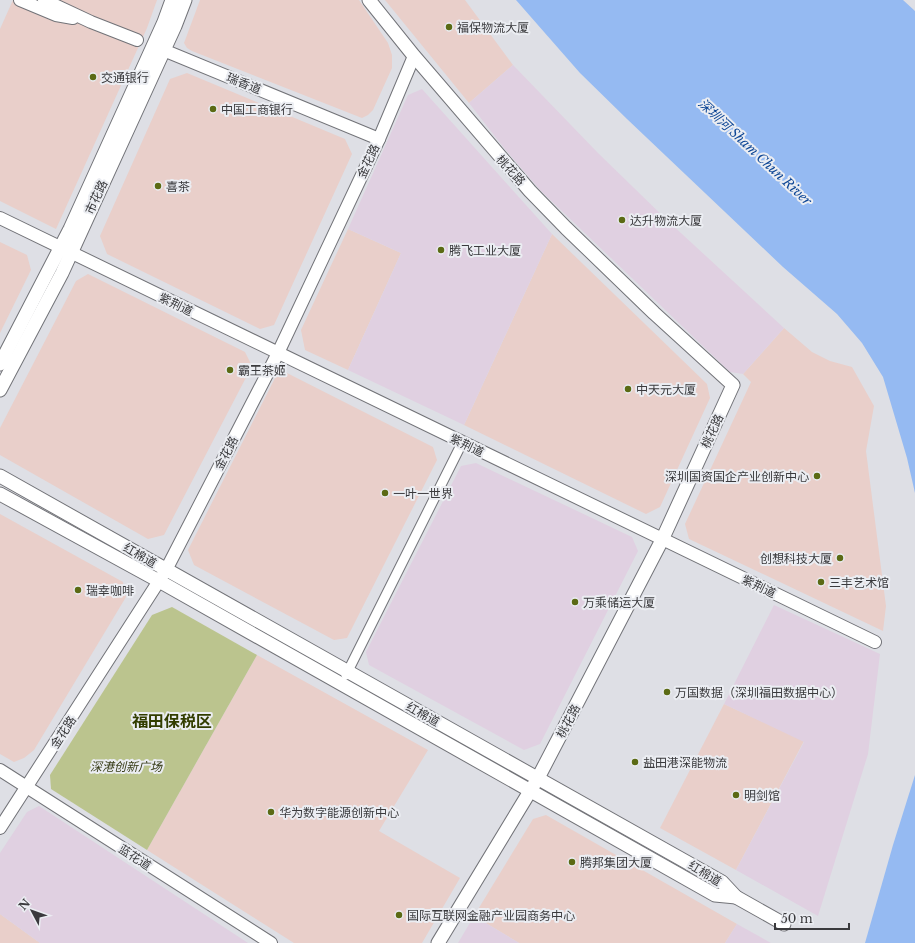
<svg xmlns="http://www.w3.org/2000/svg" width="915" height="943" font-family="'Libre Baskerville','Noto Sans SC',serif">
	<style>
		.commercial { fill: #e9cfca }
		.industrial { fill: #e0d0e1 }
		.green { fill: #bbc48e }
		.water { fill: #95baf2 }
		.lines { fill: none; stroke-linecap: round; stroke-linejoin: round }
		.minor-casing { stroke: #727378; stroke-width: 11 }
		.tertiary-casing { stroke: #727378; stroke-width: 14 }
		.secondary-casing { stroke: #727378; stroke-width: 15 }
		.minor { stroke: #fff; stroke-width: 9 }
		.tertiary { stroke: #fff; stroke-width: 12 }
		.secondary { stroke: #fff; stroke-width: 13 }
		.poi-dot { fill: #5b6a14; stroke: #ebedf2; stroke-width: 1.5 }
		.labels { text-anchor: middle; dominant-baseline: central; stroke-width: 4; stroke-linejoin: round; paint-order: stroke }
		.poi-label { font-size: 12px; fill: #3a3a3d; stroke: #ebedf2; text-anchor: start }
		.street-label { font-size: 12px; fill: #3a3a3d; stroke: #ebedf2 }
		.park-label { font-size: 12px; font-style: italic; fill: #373c17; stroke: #ebedf2 }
		.water-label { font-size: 13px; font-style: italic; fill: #0f4796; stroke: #ebedf2 }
		.district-label { font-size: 16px; font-weight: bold; fill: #323d00; stroke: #ebedf2 }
	</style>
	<rect width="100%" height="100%" fill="#dedfe5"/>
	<g class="commercial">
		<polygon points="13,0 157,0 147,28 56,229 0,201 0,29"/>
		<polygon points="200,0 359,0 388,43 392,55 392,68 373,110 368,115 362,118 192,51 187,48 184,43"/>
		<polygon points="385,0 465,0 513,65 469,103"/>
		<polygon points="187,73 345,139 352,154 274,325 260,329 107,254 100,236 170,79"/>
		<polygon points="348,229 401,253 348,370 305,350 301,330"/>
		<polygon points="552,234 707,384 710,398 660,507 646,514 464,425"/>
		<polygon points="0,242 27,255 31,270 0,333"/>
		<polygon points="88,274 245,352 252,366 164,535 148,539 0,455 0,428 76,281"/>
		<polygon points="784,328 812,352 830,361 852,367 874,406 866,451 886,606 883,631 689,539 685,524 751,382 743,374"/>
		<polygon points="285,372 433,447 437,460 347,638 334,640 194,565 188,550 275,378"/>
		<polygon points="0,514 123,582 126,597 34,750 24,758 14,762 0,754"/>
		<polygon points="257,655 428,750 379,831 460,878 422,943 294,943 147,850"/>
		<polygon points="724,704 804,741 736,870 660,828"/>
		<polygon points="546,815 737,924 725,943 519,943 474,916 533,819"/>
		<polygon points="0,914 40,943 0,943"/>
	</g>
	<g class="industrial">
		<polygon points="513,65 598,153 669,222 784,328 743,374 730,372 541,191 504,148 469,103"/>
		<polygon points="422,89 552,234 464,425 348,370 401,253 348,229 408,95"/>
		<polygon points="476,463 632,537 638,551 540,744 524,750 369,665 366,652 461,466"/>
		<polygon points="774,605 880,654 868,754 818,916 736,870 804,742 724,704"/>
		<polygon points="39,806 248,943 40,943 0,914 0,853 27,812"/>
		<polygon points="474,916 519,943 458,943"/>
		<polygon points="737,924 771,943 725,943"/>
	</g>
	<polygon class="green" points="172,607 257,655 147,850 51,789 50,775 152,615"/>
	<g class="water">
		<polygon points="516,0 903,0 915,11 915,493 907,458 883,377 862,343 837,314 783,267 627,119 580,73"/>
		<polygon points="915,775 915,943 865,943 893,845"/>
	</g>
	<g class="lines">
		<g class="minor-casing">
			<polyline id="minor" points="346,675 462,443"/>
		</g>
		<g class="tertiary-casing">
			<g id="tertiary">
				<polyline points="20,0 56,15 73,18"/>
				<polyline points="44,0 91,22 137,40"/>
				<polyline points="156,47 379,139"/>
				<polyline points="0,218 875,642"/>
				<polyline points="0,770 271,943"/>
				<polyline points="0,828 166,570 278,353 379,139 414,56"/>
			</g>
		</g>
		<g class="secondary-casing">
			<g id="secondary">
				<polyline points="369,0 414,56 530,191 566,228 654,313 733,385 662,540 538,778 438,943"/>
				<polyline points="0,364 70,229 164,22 172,0"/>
				<polyline points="0,390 62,273 175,26 185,0"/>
				<polyline points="0,476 722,882 736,897 784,924"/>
				<polyline points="0,494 159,581 715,895 736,897"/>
			</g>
		</g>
		<use href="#minor" class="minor"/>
		<use href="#tertiary" class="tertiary"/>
		<use href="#secondary" class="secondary"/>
	</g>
	<g class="poi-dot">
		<circle cx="449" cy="27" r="4"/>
		<circle cx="93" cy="77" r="4"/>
		<circle cx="213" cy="109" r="4"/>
		<circle cx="158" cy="186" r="4"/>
		<circle cx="622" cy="220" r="4"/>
		<circle cx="441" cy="250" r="4"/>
		<circle cx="230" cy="370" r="4"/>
		<circle cx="628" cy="389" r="4"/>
		<circle cx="817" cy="476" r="4"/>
		<circle cx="385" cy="493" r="4"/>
		<circle cx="840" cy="558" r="4"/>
		<circle cx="821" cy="582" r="4"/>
		<circle cx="78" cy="590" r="4"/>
		<circle cx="575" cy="602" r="4"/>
		<circle cx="667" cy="692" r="4"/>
		<circle cx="635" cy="762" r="4"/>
		<circle cx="736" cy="795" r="4"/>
		<circle cx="271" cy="812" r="4"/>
		<circle cx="572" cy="862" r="4"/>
		<circle cx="399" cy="915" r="4"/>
	</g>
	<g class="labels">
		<g class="poi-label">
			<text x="457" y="27">福保物流大厦</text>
			<text x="101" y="77">交通银行</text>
			<text x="221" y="109">中国工商银行</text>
			<text x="166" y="186">喜茶</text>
			<text x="630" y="220">达升物流大厦</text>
			<text x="449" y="250">腾飞工业大厦</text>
			<text x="238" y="370">霸王茶姬</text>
			<text x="636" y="389">中天元大厦</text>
			<text x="809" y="476" text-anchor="end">深圳国资国企产业创新中心</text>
			<text x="393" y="493">一叶一世界</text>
			<text x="832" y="558" text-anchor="end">创想科技大厦</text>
			<text x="829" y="582">三丰艺术馆</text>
			<text x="86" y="590">瑞幸咖啡</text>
			<text x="583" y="602">万乘储运大厦</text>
			<text x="675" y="692">万国数据（深圳福田数据中心）</text>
			<text x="643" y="762">盐田港深能物流</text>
			<text x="744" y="795">明剑馆</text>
			<text x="279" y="812">华为数字能源创新中心</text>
			<text x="580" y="862">腾邦集团大厦</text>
			<text x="407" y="915">国际互联网金融产业园商务中心</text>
		</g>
		<g class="street-label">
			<text transform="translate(244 83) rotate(22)">瑞香道</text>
			<text transform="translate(368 161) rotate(-65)">金花路</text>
			<text transform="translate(511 170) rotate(48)">桃花路</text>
			<text transform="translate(96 197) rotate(-65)">市花路</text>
			<text transform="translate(176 304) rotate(26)">紫荆道</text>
			<text transform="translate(712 431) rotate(-65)">桃花路</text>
			<text transform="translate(467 445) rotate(26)">紫荆道</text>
			<text transform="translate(226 453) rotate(-63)">金花路</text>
			<text transform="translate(140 555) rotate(30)">红棉道</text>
			<text transform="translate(759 586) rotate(26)">紫荆道</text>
			<text transform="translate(423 714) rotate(29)">红棉道</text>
			<text transform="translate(568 721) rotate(-62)">桃花路</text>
			<text transform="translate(63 732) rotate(-57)">金花路</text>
			<text transform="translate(135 857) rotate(33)">蓝花道</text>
			<text transform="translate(705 873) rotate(31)">红棉道</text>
		</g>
		<g class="park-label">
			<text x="126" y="766">深港创新广场</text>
		</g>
		<g class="water-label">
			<text transform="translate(755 152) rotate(43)">深圳河 Sham Chun River</text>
		</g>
		<g class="district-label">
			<text x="172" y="721">福田保税区</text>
		</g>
	</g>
	<g transform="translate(32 911) rotate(311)" stroke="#ebedf2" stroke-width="3" paint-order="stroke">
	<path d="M0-3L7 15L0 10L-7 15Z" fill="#3a3a3d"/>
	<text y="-6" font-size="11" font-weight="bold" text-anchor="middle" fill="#3a3a3d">N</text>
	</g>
	<path d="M775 923v6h74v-6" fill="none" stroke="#3a3a3d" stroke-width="2"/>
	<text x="781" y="923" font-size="12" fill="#3a3a3d" stroke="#ebedf2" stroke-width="3" paint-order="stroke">50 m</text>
</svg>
